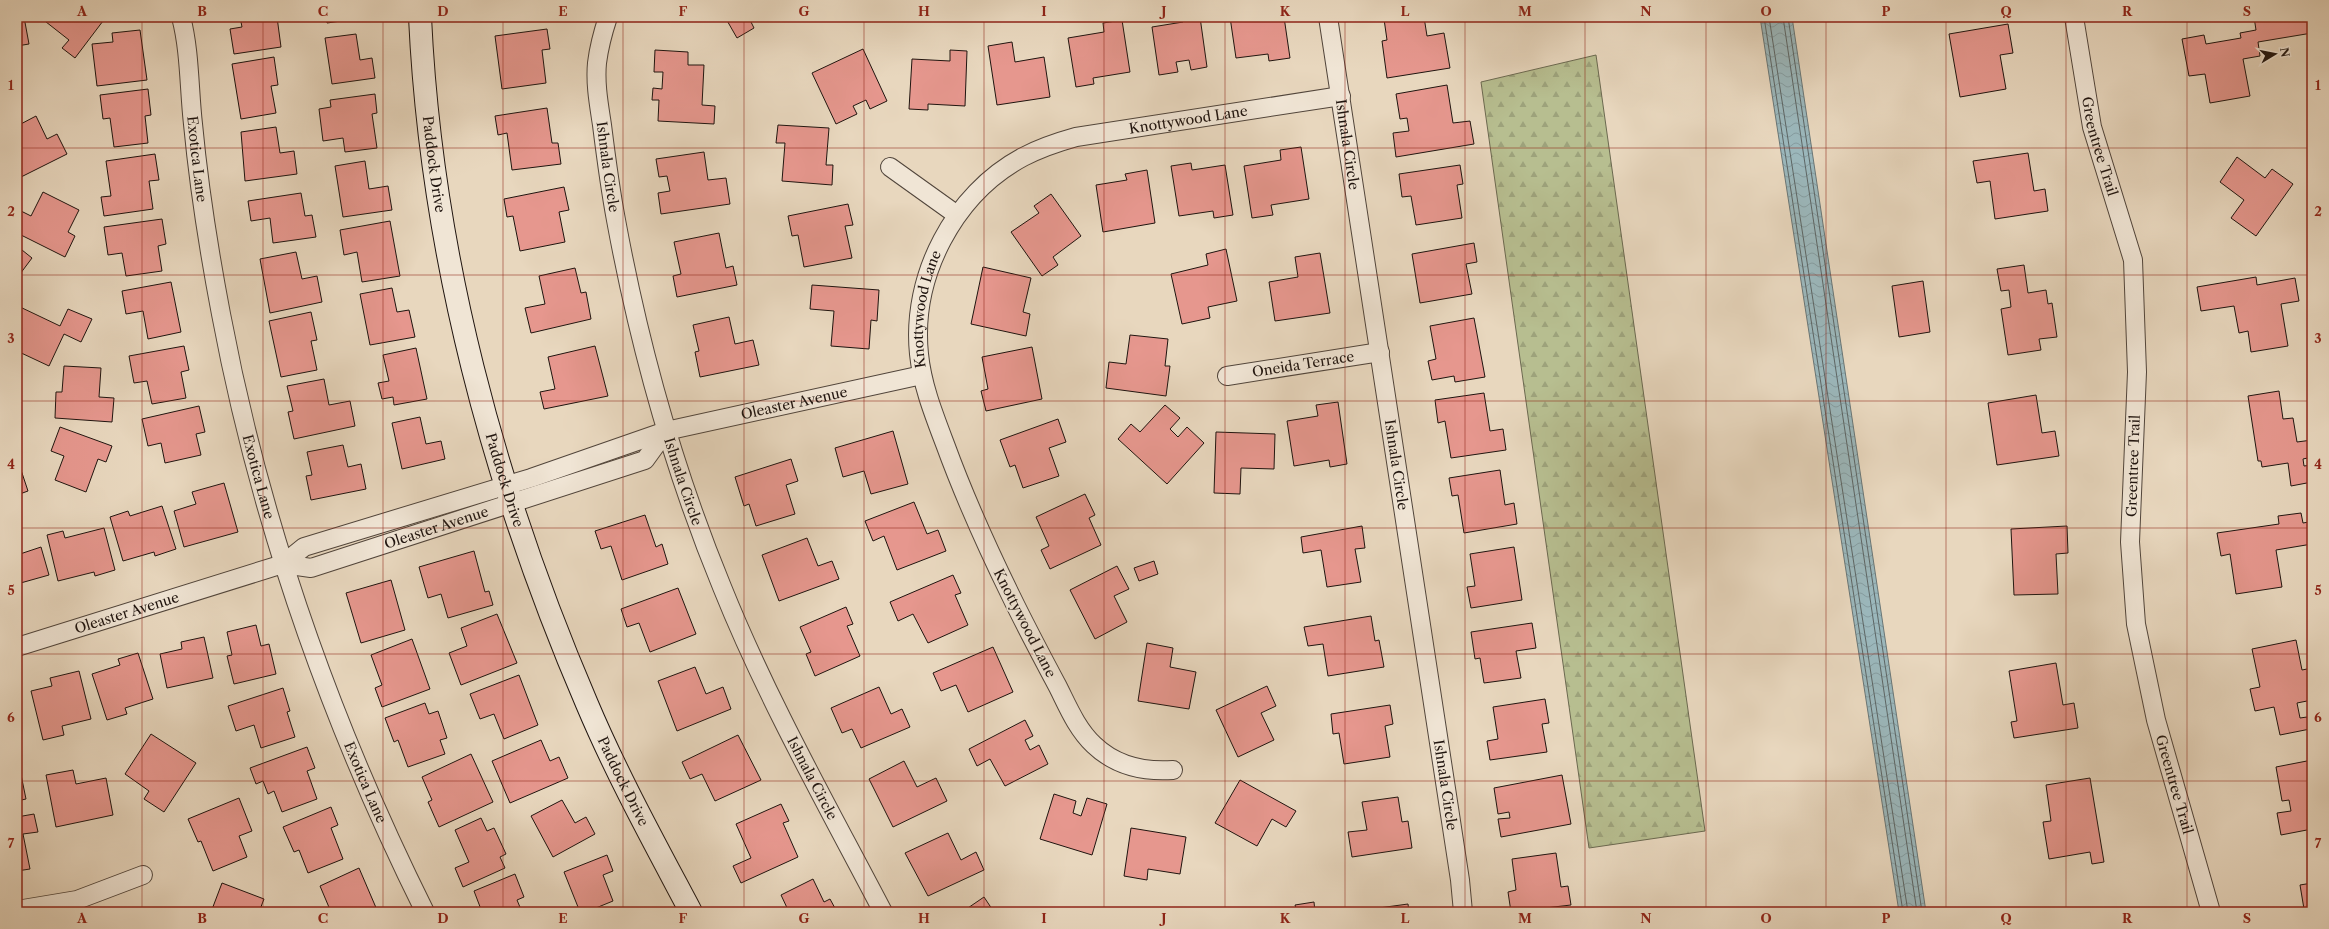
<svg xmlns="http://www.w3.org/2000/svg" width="2329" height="929" font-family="'Libre Caslon Text',serif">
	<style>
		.forest { fill: url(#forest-firs); stroke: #6b6950 }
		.water { fill: url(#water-waves); stroke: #697676 }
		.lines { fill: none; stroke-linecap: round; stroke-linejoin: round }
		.shore { stroke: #5d6665; stroke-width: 1 }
		.building { fill: #e6978e; stroke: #1f140f }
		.street-casing { stroke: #51453b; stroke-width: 20 }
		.secondary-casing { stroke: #1f140f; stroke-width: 24 }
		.street { stroke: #f0e5d5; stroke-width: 18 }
		.secondary { stroke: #f0e5d5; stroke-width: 22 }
		.grid { fill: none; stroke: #8f2418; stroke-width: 1; stroke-opacity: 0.55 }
		.labels { text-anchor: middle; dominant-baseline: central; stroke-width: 3.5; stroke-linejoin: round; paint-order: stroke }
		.street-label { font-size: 14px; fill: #1f140f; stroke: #f0e5d5 }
		.neatline { fill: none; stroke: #8f2418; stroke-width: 1.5 }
		.grid-label { font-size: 13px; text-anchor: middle; font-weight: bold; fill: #8f2418 }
	</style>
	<defs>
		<pattern id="forest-firs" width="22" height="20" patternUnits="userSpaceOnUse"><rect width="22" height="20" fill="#b7be90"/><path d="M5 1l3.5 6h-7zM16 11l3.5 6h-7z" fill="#9da27b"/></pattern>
		<pattern id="water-waves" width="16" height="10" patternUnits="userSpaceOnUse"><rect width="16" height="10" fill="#9bb7bb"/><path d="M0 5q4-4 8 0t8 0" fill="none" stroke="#859ca0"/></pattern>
	</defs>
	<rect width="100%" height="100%" fill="#e8d7be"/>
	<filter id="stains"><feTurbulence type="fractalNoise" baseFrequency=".005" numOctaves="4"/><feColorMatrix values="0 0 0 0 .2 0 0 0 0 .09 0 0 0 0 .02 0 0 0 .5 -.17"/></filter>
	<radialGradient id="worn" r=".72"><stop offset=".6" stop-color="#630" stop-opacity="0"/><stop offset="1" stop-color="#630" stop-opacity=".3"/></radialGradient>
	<polygon class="forest" points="1596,55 1705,831 1589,848 1481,82"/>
	<polygon class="water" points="1760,17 1792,17 1926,912 1899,912"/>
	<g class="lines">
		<g class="shore">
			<polyline points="1764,17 1903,912"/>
			<polyline points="1769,17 1908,912"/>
			<polyline points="1783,17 1917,912"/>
			<polyline points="1788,17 1922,912"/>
		</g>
	</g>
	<g class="building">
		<polygon points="17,17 24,17 29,44 17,46"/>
		<polygon points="42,17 106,17 75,58 62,48 69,40 41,18"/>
		<polygon points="240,17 277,17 281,47 234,54 230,29 242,27"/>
		<polygon points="327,17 362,17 362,18 327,23"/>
		<polygon points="725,17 754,17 750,20 754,28 737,38"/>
		<polygon points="1182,17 1200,17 1207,67 1191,70 1189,60 1176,62 1178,72 1159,75 1152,27 1183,22"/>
		<polygon points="1230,17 1284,17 1290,58 1269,61 1268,54 1236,58"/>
		<polygon points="1394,17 1424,17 1427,36 1444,33 1450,68 1387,78 1382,41 1387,40 1384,19"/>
		<polygon points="2254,17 2312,17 2312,33 2258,42 2260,56 2243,59 2250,96 2210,103 2205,74 2189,76 2182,39 2204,35 2206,44 2241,38 2240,33 2256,30"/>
		<polygon points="1122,20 1130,72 1093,78 1094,84 1076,87 1068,38 1104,32 1103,23"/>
		<polygon points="2008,24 2013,53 2000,55 2006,89 1960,97 1949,34"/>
		<polygon points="547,29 550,49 542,50 546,83 502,89 495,36"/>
		<polygon points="140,30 147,80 97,86 92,44 113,42 112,33"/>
		<polygon points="356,34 360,60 372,58 375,78 332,84 325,38"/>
		<polygon points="1012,42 1015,62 1044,57 1050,97 997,105 988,46"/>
		<polygon points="863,49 887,101 870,109 866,100 853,106 857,114 836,124 812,73"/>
		<polygon points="655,50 688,52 688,65 704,65 702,105 715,106 714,124 658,121 659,100 652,100 653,88 662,89 663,72 654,72"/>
		<polygon points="950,50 967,51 965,106 928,104 928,110 909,109 912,59 950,61"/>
		<polygon points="274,57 278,85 271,86 276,113 241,119 232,64"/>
		<polygon points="1447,85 1453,123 1470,121 1474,144 1396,157 1393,133 1409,131 1407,118 1400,119 1396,94"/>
		<polygon points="148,89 151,115 145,116 148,143 114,147 110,118 103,119 100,95"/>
		<polygon points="375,94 377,113 372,114 377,148 345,152 343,138 323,141 319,109 331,107 330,100"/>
		<polygon points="547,108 552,143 558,143 561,164 512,170 507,133 498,135 495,116"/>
		<polygon points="36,116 47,139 57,134 67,154 19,178 17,173 17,126"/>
		<polygon points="778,125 829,128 826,165 833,165 832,185 782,181 785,143 776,143"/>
		<polygon points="276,127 280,153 294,151 297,174 245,181 241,132"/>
		<polygon points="1301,147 1309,199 1271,205 1273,215 1252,218 1244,166 1281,160 1280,150"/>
		<polygon points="704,152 708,180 726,178 730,204 661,214 658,193 670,191 667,176 659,177 656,159"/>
		<polygon points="2028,153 2034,191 2045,189 2048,211 1995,219 1990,181 1977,183 1973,161"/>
		<polygon points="155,154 159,180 149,181 153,209 104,216 101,197 111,196 106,161"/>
		<polygon points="2237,157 2265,178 2272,169 2293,184 2256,236 2231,218 2244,200 2220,182"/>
		<polygon points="365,161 369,189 388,186 392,210 343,217 335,166"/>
		<polygon points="1191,163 1192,170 1225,165 1233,215 1214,218 1213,211 1179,216 1171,166"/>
		<polygon points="1460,165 1463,184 1457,185 1462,218 1416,225 1411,196 1402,197 1399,174"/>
		<polygon points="1147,170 1155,223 1103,232 1096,185 1127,180 1125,174"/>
		<polygon points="564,187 569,210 559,212 565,242 520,251 513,216 507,217 504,199"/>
		<polygon points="43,192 79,210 68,232 75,236 65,257 17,233 17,215 19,210 31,216"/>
		<polygon points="301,193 305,216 312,215 316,237 273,243 270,218 251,221 248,201"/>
		<polygon points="1051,194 1081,236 1053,257 1058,265 1042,276 1011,232 1039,213 1034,206"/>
		<polygon points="848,204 853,225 845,226 852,258 804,267 798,235 792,236 788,216"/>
		<polygon points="162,219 166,244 158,246 162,271 126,276 122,253 108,255 104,227"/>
		<polygon points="390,221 400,276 362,282 357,252 344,255 340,230"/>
		<polygon points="719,233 726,268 733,266 737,285 677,297 673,276 681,274 674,242"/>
		<polygon points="1474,243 1477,262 1466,264 1472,294 1420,303 1412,254"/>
		<polygon points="17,246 32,258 17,278"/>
		<polygon points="1226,249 1237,301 1208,307 1210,318 1182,324 1171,274 1208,265 1206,254"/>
		<polygon points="296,252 302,279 317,276 322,302 270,313 260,259"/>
		<polygon points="1320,253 1330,313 1275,321 1269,282 1298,277 1295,257"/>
		<polygon points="2024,265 2028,293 2046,290 2048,304 2052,303 2057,337 2039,339 2041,350 2008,355 2001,309 2011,307 2009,290 2001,291 1997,269"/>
		<polygon points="983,267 1031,278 1023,312 1030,314 1026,336 971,324"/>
		<polygon points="575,268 581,293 586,292 591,319 531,333 525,308 545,304 539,276"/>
		<polygon points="2256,277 2257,285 2295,278 2299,301 2281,304 2288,346 2251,352 2248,331 2239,333 2234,306 2201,311 2197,287"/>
		<polygon points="1923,281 1930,332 1899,337 1892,286"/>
		<polygon points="171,282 181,332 148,339 143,311 126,314 122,291"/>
		<polygon points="812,285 879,290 877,321 871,320 869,349 831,346 834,311 810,309"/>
		<polygon points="392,288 397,312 409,310 415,337 370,345 360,294"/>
		<polygon points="18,306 60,326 68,309 92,319 81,342 64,334 49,366 17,351"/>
		<polygon points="311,312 317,340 311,341 317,370 281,377 269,321"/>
		<polygon points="729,317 735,344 753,340 759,365 700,377 695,352 699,351 693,325"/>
		<polygon points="1474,318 1485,377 1455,382 1454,376 1432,380 1428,361 1436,359 1430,326"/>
		<polygon points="1130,335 1168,339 1165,366 1170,366 1166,396 1106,388 1109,362 1126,364"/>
		<polygon points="184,346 189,370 181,372 186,398 152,404 147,381 134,383 129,356"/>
		<polygon points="595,346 608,396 544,409 540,392 555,389 548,357"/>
		<polygon points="1032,347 1042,399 986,411 981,391 988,389 982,357"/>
		<polygon points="416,348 427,399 394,405 393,397 382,399 378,383 389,381 383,355"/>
		<polygon points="64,366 101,368 99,397 114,398 112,422 55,418 56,392 62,392"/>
		<polygon points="324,379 329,405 350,401 355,426 294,439 288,412 293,411 287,386"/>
		<polygon points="2279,391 2283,419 2293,418 2297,442 2312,440 2312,457 2303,459 2304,466 2312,465 2312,482 2291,486 2288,463 2262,467 2261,461 2258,461 2248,396"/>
		<polygon points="1484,393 1490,431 1503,429 1506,450 1451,458 1445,421 1438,423 1435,400"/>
		<polygon points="2036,395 2042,433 2055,431 2059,456 1997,465 1988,403"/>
		<polygon points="1338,402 1347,464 1330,467 1329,460 1294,466 1287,421 1318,416 1316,405"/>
		<polygon points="1165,405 1180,418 1170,429 1178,437 1187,427 1204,443 1167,484 1118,439 1131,424 1140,432"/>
		<polygon points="199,406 205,432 196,434 201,455 165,463 161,443 148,446 142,419"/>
		<polygon points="420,417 426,444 441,441 445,459 402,469 392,423"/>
		<polygon points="1058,419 1066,442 1049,448 1059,476 1023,488 1015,465 1010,467 1000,440"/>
		<polygon points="60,427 112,446 106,462 98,459 86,492 55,480 64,456 51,451"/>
		<polygon points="893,431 908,484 871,494 864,471 843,477 835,448"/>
		<polygon points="1216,432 1275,434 1274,469 1241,468 1240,494 1214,493"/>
		<polygon points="343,445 348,467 361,464 366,489 311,500 306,476 312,475 307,452"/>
		<polygon points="17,458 28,491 17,495"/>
		<polygon points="791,459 798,481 786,485 795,514 756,526 749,504 744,506 735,477"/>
		<polygon points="1500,470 1505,505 1514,503 1517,524 1464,533 1458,495 1452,496 1449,478"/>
		<polygon points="224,483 238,532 184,547 174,511 196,504 192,492"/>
		<polygon points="1085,494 1095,515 1089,518 1101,545 1050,569 1041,550 1049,546 1036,517"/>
		<polygon points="914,502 927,534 938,530 946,551 897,570 884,536 873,541 865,521"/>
		<polygon points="162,506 176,549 155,556 154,552 123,561 110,517 128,511 130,516"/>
		<polygon points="2301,513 2303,523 2309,522 2312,544 2276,550 2282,587 2236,594 2230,554 2221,556 2217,533 2279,524 2278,516"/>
		<polygon points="645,515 656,547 662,544 668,564 622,580 611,546 601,549 595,531"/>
		<polygon points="1362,526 1365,548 1355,549 1361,582 1327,587 1321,550 1303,553 1301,537"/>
		<polygon points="2067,526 2068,553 2056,554 2058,594 2014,595 2011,529"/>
		<polygon points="104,528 115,570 95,576 94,572 58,581 47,535 63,531 65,538"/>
		<polygon points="807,538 818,566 832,561 839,579 779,601 762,555"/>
		<polygon points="41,547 49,575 17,584 17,555"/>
		<polygon points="1514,547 1522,600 1471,608 1467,587 1475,586 1470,554"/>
		<polygon points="474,551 485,592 489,591 493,605 448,618 441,594 428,598 419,567"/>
		<polygon points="1154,561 1158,574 1139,581 1134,568"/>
		<polygon points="1117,566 1129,589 1114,596 1127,622 1095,639 1070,590"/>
		<polygon points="953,575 961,593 955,595 968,625 928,643 913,614 898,621 890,602"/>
		<polygon points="391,580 405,630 361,643 346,593"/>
		<polygon points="17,587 21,600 17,602"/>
		<polygon points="678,588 696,634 650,652 639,623 627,627 621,609"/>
		<polygon points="846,607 853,624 847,626 860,656 815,676 806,654 811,652 800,627"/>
		<polygon points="497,614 517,663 461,685 449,653 467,646 461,628"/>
		<polygon points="1371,616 1375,641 1379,640 1384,667 1328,676 1323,644 1308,646 1304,627"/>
		<polygon points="1532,623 1536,648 1516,651 1521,678 1484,683 1480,658 1475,659 1471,632"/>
		<polygon points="256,625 261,646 269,644 276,674 234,684 227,656 232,655 227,632"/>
		<polygon points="204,637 213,678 167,688 160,654 182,649 181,642"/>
		<polygon points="412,639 430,689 382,707 375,688 382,685 371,655"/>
		<polygon points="2296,640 2302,670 2312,668 2312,700 2297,703 2300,718 2307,717 2310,729 2280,735 2274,707 2255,711 2250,689 2260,687 2252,649"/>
		<polygon points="1147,643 1173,648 1170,667 1196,672 1189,709 1138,701"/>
		<polygon points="993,647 1013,692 968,712 956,685 941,691 933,673"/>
		<polygon points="138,653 153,699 125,708 127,714 107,720 92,674 120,665 118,659"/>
		<polygon points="2056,663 2063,705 2074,703 2078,728 2014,738 2011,722 2017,721 2009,671"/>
		<polygon points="695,667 706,694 723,687 731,709 677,731 658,681"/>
		<polygon points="79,671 91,719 62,726 64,735 43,740 31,691 52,686 50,678"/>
		<polygon points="519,675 538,725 504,739 494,714 480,719 470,694"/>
		<polygon points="1267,686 1276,706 1261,713 1274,740 1238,757 1216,710"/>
		<polygon points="879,687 891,714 902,709 910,727 861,748 852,729 842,733 831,708"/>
		<polygon points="283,688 290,711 287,712 295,737 261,748 254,725 236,731 228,706"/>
		<polygon points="1545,699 1549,723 1542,724 1547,752 1490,760 1487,741 1498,739 1493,707"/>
		<polygon points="425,703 429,714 438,711 447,738 440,740 445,754 408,767 398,740 394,742 385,718"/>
		<polygon points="1390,705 1393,724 1385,726 1390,757 1344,764 1339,733 1333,734 1331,714"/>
		<polygon points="1025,720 1033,736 1025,740 1030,750 1039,745 1048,764 1005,786 990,759 977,766 969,749"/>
		<polygon points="151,734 196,763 164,812 144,799 149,791 125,774"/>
		<polygon points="738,735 761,780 715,801 702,774 690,779 682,762"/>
		<polygon points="541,740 550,761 559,757 568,778 510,803 492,761"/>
		<polygon points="307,747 315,768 307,771 317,799 282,812 274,791 268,794 263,781 256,784 250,768"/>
		<polygon points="471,754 493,802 439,827 428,802 432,800 422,777"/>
		<polygon points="2312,760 2312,829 2281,835 2277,813 2291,811 2289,800 2282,801 2276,767"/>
		<polygon points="904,761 917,787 936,778 947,801 893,827 869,779"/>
		<polygon points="17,765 19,765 26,799 17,801"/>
		<polygon points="73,770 76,784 106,778 113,815 56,827 46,775"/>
		<polygon points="1562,775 1571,824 1501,837 1498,819 1510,818 1509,812 1498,814 1494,788"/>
		<polygon points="2090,778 2104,862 2092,864 2090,852 2049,859 2043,822 2051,821 2046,785"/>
		<polygon points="1240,780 1296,811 1286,827 1272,819 1257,846 1215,823"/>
		<polygon points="1054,794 1076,801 1073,813 1081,816 1087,798 1107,804 1092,855 1040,839"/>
		<polygon points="1398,797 1402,822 1408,821 1412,848 1352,857 1348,832 1367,830 1362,802"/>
		<polygon points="239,798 252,831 239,836 247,857 213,871 201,841 198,842 188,819"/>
		<polygon points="562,800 575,823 586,817 595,834 553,857 531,816"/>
		<polygon points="781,804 789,821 783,823 798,857 741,883 733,866 751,858 736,824"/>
		<polygon points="331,807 338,825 331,828 343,859 308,873 299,850 294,852 283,827"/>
		<polygon points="34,814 38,832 23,834 30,869 17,871 17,817"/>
		<polygon points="481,818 487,831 494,828 506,854 500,857 505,868 463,887 455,868 469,862 455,830"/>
		<polygon points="1131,828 1186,837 1180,874 1148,869 1147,880 1124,876"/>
		<polygon points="948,833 961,860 976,852 984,870 928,896 905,853"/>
		<polygon points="1556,853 1561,887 1568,886 1571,905 1511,912 1508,892 1516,890 1512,859"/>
		<polygon points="607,855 613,871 603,875 613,901 586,912 580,912 564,872"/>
		<polygon points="359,868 377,910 372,912 331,912 320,886"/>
		<polygon points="515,874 524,897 517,900 522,912 482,912 474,891"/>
		<polygon points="813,879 824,902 830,899 836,910 789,912 781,895"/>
		<polygon points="222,883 264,899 259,912 211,912"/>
		<polygon points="2312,883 2312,912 2297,912 2296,910 2304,909 2300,885"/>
		<polygon points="984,897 994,912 962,912"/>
		<polygon points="1314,902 1315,912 1297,912 1295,905"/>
		<polygon points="1408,904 1409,912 1357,912 1357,911"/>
	</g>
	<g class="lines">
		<g class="street-casing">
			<g id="street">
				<path id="s1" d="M181,17C190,51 189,89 193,124C199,188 209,251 221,314C260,522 331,723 425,912"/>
				<path id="s2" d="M608,17C603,32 599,47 597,63C595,84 599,105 602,125C606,157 610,188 616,220C639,345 673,468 722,587C767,699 827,805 883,912"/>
				<path id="s3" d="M1328,17L1460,880L1463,912"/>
				<path id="s4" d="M2074,17L2092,127L2133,260L2137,372L2130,542L2136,624L2156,720L2211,912"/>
				<polyline points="890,167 957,215"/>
				<path id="s5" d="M1227,376L1380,352"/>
				<path id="s6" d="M283,564L311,568L645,460L666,431"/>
				<path id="s7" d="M17,647L283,564L304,547L531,478L666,431L922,375"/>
				<path id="s8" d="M1173,770C1144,772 1116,766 1094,745C1077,729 1068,707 1058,687C1042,657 1026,627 1011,596C987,547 964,496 945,444C934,415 922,385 919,354C911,276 954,194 1023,157C1040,148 1058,142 1076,137L1341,96"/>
				<polyline points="17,910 77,900 143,875"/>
			</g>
		</g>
		<g class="secondary-casing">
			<g id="secondary">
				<path id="s9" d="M420,17C431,253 494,488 587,704C617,775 655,844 691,912"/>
			</g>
		</g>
		<use href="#street" class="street"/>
		<use href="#secondary" class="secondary"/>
	</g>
	<path class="grid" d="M142,17V912M263,17V912M383,17V912M503,17V912M623,17V912M744,17V912M864,17V912M984,17V912M1104,17V912M1225,17V912M1345,17V912M1465,17V912M1585,17V912M1706,17V912M1826,17V912M1946,17V912M2066,17V912M2187,17V912M17,148H2312M17,275H2312M17,401H2312M17,528H2312M17,654H2312M17,781H2312"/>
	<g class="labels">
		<g class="street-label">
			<text stroke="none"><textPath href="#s8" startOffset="922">Knottywood Lane</textPath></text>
			<text stroke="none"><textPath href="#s3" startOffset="129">Ishnala Circle</textPath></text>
			<text stroke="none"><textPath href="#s4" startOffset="132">Greentree Trail</textPath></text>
			<text stroke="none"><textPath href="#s1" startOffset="143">Exotica Lane</textPath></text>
			<text stroke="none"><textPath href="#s9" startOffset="148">Paddock Drive</textPath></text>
			<text stroke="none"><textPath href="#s2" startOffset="152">Ishnala Circle</textPath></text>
			<text stroke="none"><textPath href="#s8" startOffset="562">Knottywood Lane</textPath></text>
			<text stroke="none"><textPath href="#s5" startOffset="77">Oneida Terrace</textPath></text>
			<text stroke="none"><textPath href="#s7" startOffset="817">Oleaster Avenue</textPath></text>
			<text stroke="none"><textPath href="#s3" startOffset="453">Ishnala Circle</textPath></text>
			<text transform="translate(2133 466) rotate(-88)">Greentree Trail</text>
			<text stroke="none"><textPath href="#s1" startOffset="467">Exotica Lane</textPath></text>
			<text stroke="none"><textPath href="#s9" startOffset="472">Paddock Drive</textPath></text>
			<text stroke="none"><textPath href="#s2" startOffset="476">Ishnala Circle</textPath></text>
			<text stroke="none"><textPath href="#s6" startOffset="160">Oleaster Avenue</textPath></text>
			<text stroke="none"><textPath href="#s7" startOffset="115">Oleaster Avenue</textPath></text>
			<text transform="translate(1025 623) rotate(63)">Knottywood Lane</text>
			<text stroke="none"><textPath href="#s2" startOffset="800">Ishnala Circle</textPath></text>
			<text stroke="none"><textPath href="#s9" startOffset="796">Paddock Drive</textPath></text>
			<text stroke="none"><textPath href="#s1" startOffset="791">Exotica Lane</textPath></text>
			<text stroke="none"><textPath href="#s3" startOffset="777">Ishnala Circle</textPath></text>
			<text stroke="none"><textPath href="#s4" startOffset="780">Greentree Trail</textPath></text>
		</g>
	</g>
	<rect width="2329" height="929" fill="none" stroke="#e8d7be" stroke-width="44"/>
	<g transform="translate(2275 54) rotate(80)" stroke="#f0e5d5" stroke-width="3" paint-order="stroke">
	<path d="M0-3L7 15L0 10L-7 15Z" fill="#1f140f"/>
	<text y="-6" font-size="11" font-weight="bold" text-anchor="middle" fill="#1f140f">N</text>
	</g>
	<rect x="22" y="22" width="2285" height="885" class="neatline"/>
	<g class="grid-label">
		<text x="82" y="16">A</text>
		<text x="202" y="16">B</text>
		<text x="323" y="16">C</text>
		<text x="443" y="16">D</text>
		<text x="563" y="16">E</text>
		<text x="683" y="16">F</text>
		<text x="804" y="16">G</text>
		<text x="924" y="16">H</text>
		<text x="1044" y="16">I</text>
		<text x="1164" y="16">J</text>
		<text x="1285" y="16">K</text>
		<text x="1405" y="16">L</text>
		<text x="1525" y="16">M</text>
		<text x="1646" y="16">N</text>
		<text x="1766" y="16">O</text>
		<text x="1886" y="16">P</text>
		<text x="2006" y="16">Q</text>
		<text x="2127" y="16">R</text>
		<text x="2247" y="16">S</text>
		<text x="11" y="90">1</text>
		<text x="2318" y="90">1</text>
		<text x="11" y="216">2</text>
		<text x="2318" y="216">2</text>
		<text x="11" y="343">3</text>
		<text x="2318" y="343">3</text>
		<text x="11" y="469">4</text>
		<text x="2318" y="469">4</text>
		<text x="11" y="595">5</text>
		<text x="2318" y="595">5</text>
		<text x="11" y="722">6</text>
		<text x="2318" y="722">6</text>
		<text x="11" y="848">7</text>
		<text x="2318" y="848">7</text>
		<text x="82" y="923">A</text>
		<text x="202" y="923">B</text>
		<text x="323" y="923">C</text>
		<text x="443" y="923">D</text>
		<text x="563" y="923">E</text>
		<text x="683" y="923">F</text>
		<text x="804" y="923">G</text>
		<text x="924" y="923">H</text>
		<text x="1044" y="923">I</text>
		<text x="1164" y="923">J</text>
		<text x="1285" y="923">K</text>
		<text x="1405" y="923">L</text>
		<text x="1525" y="923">M</text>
		<text x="1646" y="923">N</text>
		<text x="1766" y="923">O</text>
		<text x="1886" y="923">P</text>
		<text x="2006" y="923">Q</text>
		<text x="2127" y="923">R</text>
		<text x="2247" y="923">S</text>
	</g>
	<rect width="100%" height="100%" filter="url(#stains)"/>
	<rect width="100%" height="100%" fill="url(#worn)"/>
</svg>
